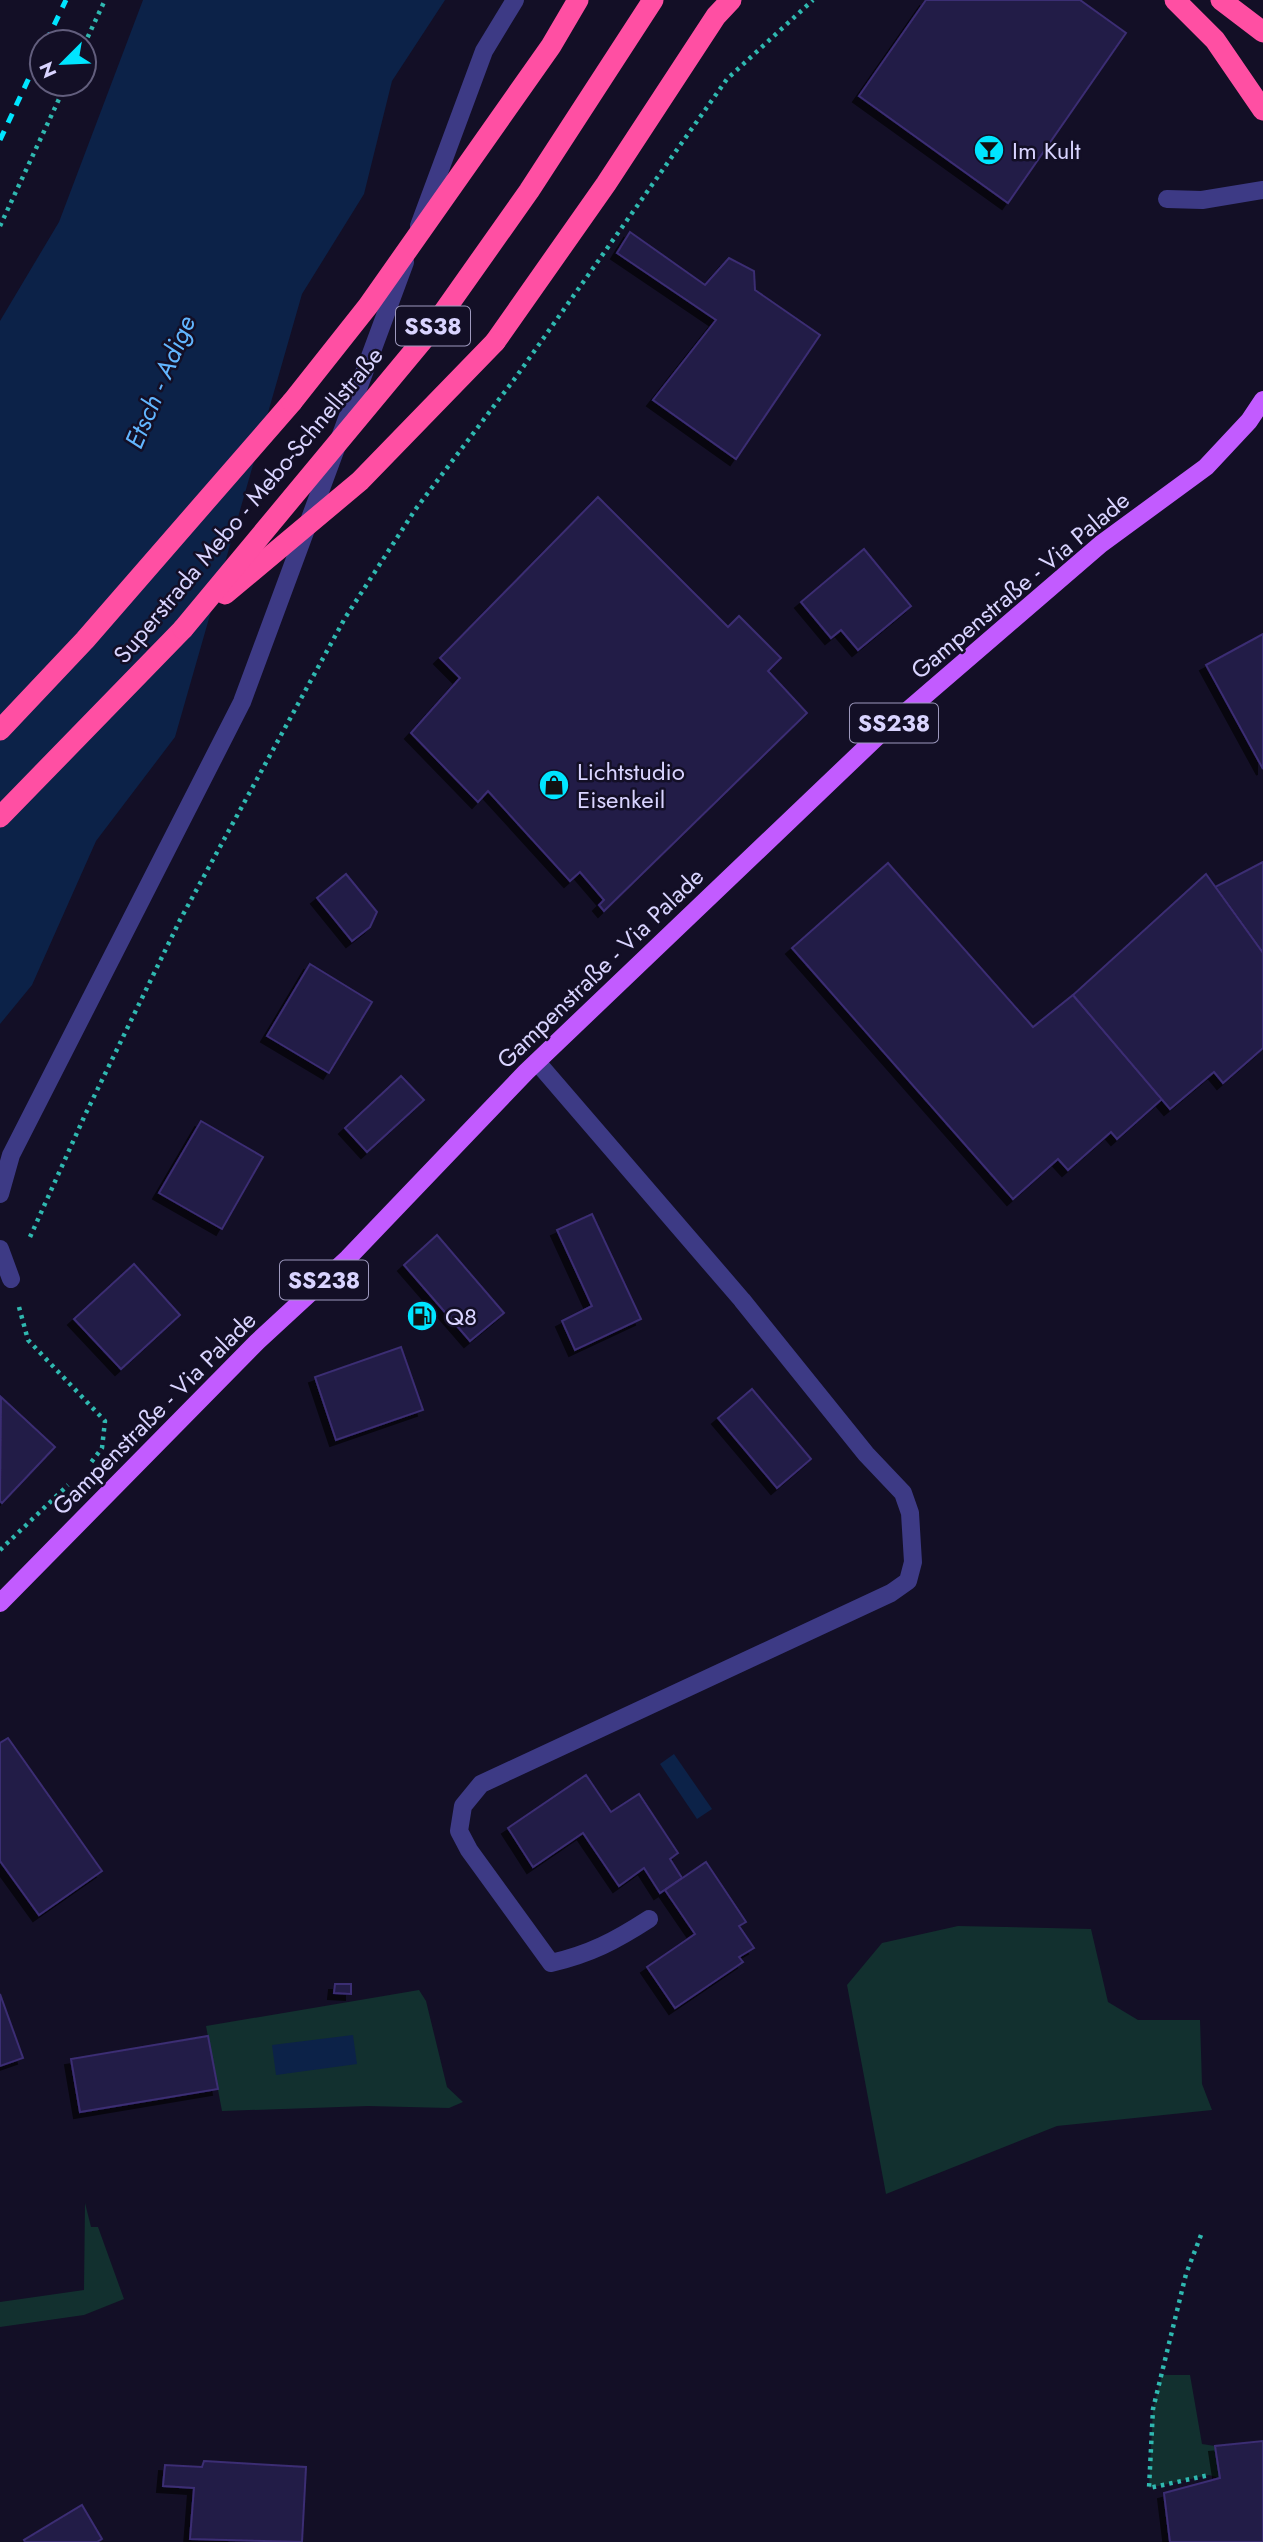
<svg xmlns="http://www.w3.org/2000/svg" width="1263" height="2542" font-family="Jost,sans-serif">
	<style>
		.green { fill: #12302f }
		.water { fill: #0c2248 }
		.building { fill: #241b47; stroke: #3b2d73; stroke-width: 2; filter: url(#shadow) }
		.lines { fill: none; stroke-linecap: round; stroke-linejoin: round }
		.path { stroke: #2fb8b0; stroke-width: 4.5; stroke-dasharray: 3.5 5; stroke-linecap: butt }
		.lane { stroke: #3d3a85; stroke-width: 18 }
		.primary { stroke: #c25bff; stroke-width: 18 }
		.highway { stroke: #ff4fa3; stroke-width: 21 }
		.rail { stroke: #00e5ff; stroke-width: 5; stroke-dasharray: 10 9; stroke-linecap: butt }
		.highway-bridge { stroke: #ff4fa3; stroke-width: 21 }
		.labels { text-anchor: middle; dominant-baseline: central; stroke-width: 5; stroke-linejoin: round; paint-order: stroke }
		.shield { fill: #130f26; stroke: #9e99be; stroke-width: 2 }
		.shield-label { font-size: 23px; font-weight: bold; fill: #d9d4ff }
		.poi-label { font-size: 24px; fill: #d9d4ff; stroke: #130f26; text-anchor: start }
		.street-label { font-size: 24px; fill: #d9d4ff; stroke: #130f26 }
		.water-label { font-size: 26px; font-style: italic; fill: #62b6ff; stroke: #130f26 }
	</style>
	<defs>
		<filter id="shadow"><feDropShadow dx="-6" dy="6" stdDeviation="0" flood-color="#0009"/></filter>
	</defs>
	<rect width="100%" height="100%" fill="#130f26"/>
	<g class="green">
		<polygon points="958,1926 1091,1929 1108,2002 1138,2020 1200,2020 1202,2084 1212,2110 1057,2126 886,2194 847,1985 882,1943"/>
		<polygon points="419,1990 426,2001 447,2087 463,2102 449,2108 368,2106 222,2111 206,2026"/>
		<polygon points="85,2203 91,2227 98,2227 124,2299 84,2315 0,2327 0,2302 84,2290"/>
		<polygon points="1162,2375 1190,2375 1202,2444 1215,2446 1220,2478 1209,2475 1149,2488 1153,2409"/>
	</g>
	<g class="water">
		<polygon points="143,0 445,0 392,81 364,194 302,294 175,737 96,841 32,985 0,1024 0,321 59,222"/>
		<polygon points="674,1754 712,1809 697,1819 660,1764"/>
		<polygon points="353,2035 357,2064 276,2075 272,2045"/>
	</g>
	<g class="building">
		<polygon points="926,0 1080,0 1126,33 1008,203 859,96"/>
		<polygon points="630,232 705,285 729,258 754,271 755,290 820,335 736,459 653,400 716,320 617,253"/>
		<polygon points="598,497 728,627 739,616 781,658 768,671 807,713 604,911 599,905 604,900 580,872 570,881 488,791 478,802 411,733 460,678 440,658"/>
		<polygon points="864,549 911,606 858,650 841,630 831,638 801,602"/>
		<polygon points="1263,634 1263,769 1206,665"/>
		<polygon points="1263,862 1263,953 1215,887"/>
		<polygon points="888,863 1033,1027 1073,995 1162,1099 1117,1139 1111,1132 1068,1170 1058,1159 1013,1199 792,948"/>
		<polygon points="346,874 377,912 370,927 352,941 317,898"/>
		<polygon points="1206,874 1263,953 1263,1048 1223,1083 1214,1072 1170,1109 1073,995"/>
		<polygon points="310,964 372,1002 329,1073 267,1036"/>
		<polygon points="401,1076 424,1100 367,1152 345,1128"/>
		<polygon points="201,1121 263,1157 222,1229 159,1193"/>
		<polygon points="592,1214 641,1319 575,1350 562,1321 592,1306 557,1230"/>
		<polygon points="437,1235 504,1313 470,1341 404,1265"/>
		<polygon points="134,1264 180,1315 121,1369 74,1319"/>
		<polygon points="401,1347 423,1410 336,1440 315,1377"/>
		<polygon points="752,1389 811,1459 777,1488 718,1418"/>
		<polygon points="1,1397 55,1447 2,1503 0,1501"/>
		<polygon points="8,1738 102,1871 39,1915 0,1861 0,1743"/>
		<polygon points="586,1775 611,1812 639,1794 678,1853 670,1859 682,1878 660,1893 644,1868 619,1886 583,1833 533,1867 508,1828"/>
		<polygon points="706,1862 746,1922 739,1926 754,1948 739,1957 743,1962 675,2008 647,1967 695,1934 665,1890"/>
		<polygon points="335,1984 351,1984 351,1994 334,1993"/>
		<polygon points="0,1994 23,2058 0,2066"/>
		<polygon points="208,2036 218,2089 80,2112 71,2059"/>
		<polygon points="1263,2441 1263,2542 1170,2542 1164,2493 1220,2478 1215,2446"/>
		<polygon points="204,2461 306,2467 302,2542 190,2539 194,2488 163,2486 165,2465 202,2467"/>
		<polygon points="82,2505 102,2539 97,2542 25,2542 24,2540"/>
	</g>
	<g class="lines">
		<g class="path">
			<polyline points="84,45 105,0"/>
			<polyline points="0,226 66,84"/>
			<polyline points="30,1237 85,1115 180,920 345,618 415,510 516,377 727,79 813,0"/>
			<polyline points="19,1307 28,1340 105,1421 102,1448 89,1465"/>
			<polyline points="0,1550 68,1485"/>
			<polyline points="1201,2235 1186,2274 1153,2409 1149,2488 1209,2475"/>
		</g>
		<g class="lane">
			<polyline points="1167,199 1202,200 1263,190"/>
			<polyline points="419,226 484,51 515,0"/>
			<path d="M537,1062L742,1300L866,1454L903,1493L910,1513L913,1562L908,1581L891,1593L481,1784L463,1806L459,1831L469,1850L551,1963C590,1954 615,1941 649,1919"/>
			<polyline points="0,1194 11,1155 242,702 405,262"/>
			<polyline points="0,1249 11,1279"/>
		</g>
		<polyline class="primary" points="0,1603 257,1342 348,1258 526,1072 637,966 878,736 1101,544 1206,467 1249,421 1263,400"/>
		<g class="highway">
			<polyline points="1175,0 1215,40 1263,110"/>
			<polyline points="1221,0 1263,32"/>
			<polyline points="495,342 606,184 716,16 731,0"/>
			<polyline points="0,730 85,640 292,402"/>
			<polyline points="0,817 183,629"/>
		</g>
		<g class="rail">
			<polyline points="46,42 66,0"/>
			<polyline points="0,140 42,50"/>
		</g>
		<g class="highway-bridge">
			<polyline points="292,402 368,306 551,46 578,0"/>
			<polyline points="225,594 360,481 495,342"/>
			<polyline points="183,629 428,334 529,191 653,0"/>
		</g>
	</g>
	<defs>
		<g id="bar-disc" transform="scale(1.575)"><circle r="9.5" fill="#00e5ff" stroke="#130f26"/><path d="M-6-5H6L.8 .8V4.5H3.5V6h-7V4.5H-.8V.8Z" fill="#111"/></g>
		<g id="shop-disc" transform="scale(1.575)"><circle r="9.5" fill="#00e5ff" stroke="#130f26"/><path d="M-5-2.5h2.3a2.7 3.5 0 0 1 5.4 0H5L5.5 6h-11ZM-1.5-2.5h3a1.5 2.3 0 0 0-3 0Z" fill="#111"/></g>
		<g id="fuel-disc" transform="scale(1.575)"><circle r="9.5" fill="#00e5ff" stroke="#130f26"/><path d="M-5.5-6h7V0h2V4h1.3V-2.5L3-4.5l.8-.8L6-3V5H2.5V1h-1V6h-7ZM-4.2-4.7v3.2H.2V-4.7Z" fill="#111"/></g>
	</defs>
	<g fill-rule="evenodd">
		<use href="#bar-disc" x="989" y="150"/>
		<use href="#shop-disc" x="554" y="785"/>
		<use href="#fuel-disc" x="422" y="1316"/>
	</g>
	<g class="labels">
		<g class="shield">
			<rect x="396" y="306.5" width="74" height="39" rx="5"/>
			<rect x="850" y="703.5" width="88" height="39" rx="5"/>
			<rect x="280" y="1260.5" width="88" height="39" rx="5"/>
		</g>
		<g class="shield-label">
			<text x="433" y="326">SS38</text>
			<text x="894" y="723">SS238</text>
			<text x="324" y="1280">SS238</text>
		</g>
		<g class="poi-label">
			<text x="1012" y="150">Im Kult</text>
			<text x="577" y="771">Lichtstudio<tspan x="577" dy="28">Eisenkeil</tspan></text>
			<text x="445" y="1316">Q8</text>
		</g>
		<g class="street-label">
			<text transform="translate(248 505) rotate(-50)">Superstrada Mebo - Mebo-Schnellstraße</text>
			<text transform="translate(1020 585) rotate(-40)">Gampenstraße - Via Palade</text>
			<text transform="translate(600 968) rotate(-44)">Gampenstraße - Via Palade</text>
			<text transform="translate(154 1413) rotate(-45)">Gampenstraße - Via Palade</text>
		</g>
		<g class="water-label">
			<text transform="translate(160 382) rotate(-67)">Etsch - Adige</text>
		</g>
	</g>
	<g transform="translate(63 63) rotate(246)"><circle r="33" fill="#130f26" stroke="#625e7d" stroke-width="2"/>
	<path d="M0-5L12 26L0 18L-12 26Z" fill="#00e5ff"/>
	<text y="-10" font-size="19" font-weight="bold" text-anchor="middle" fill="#d9d4ff">N</text>
	</g>
</svg>
